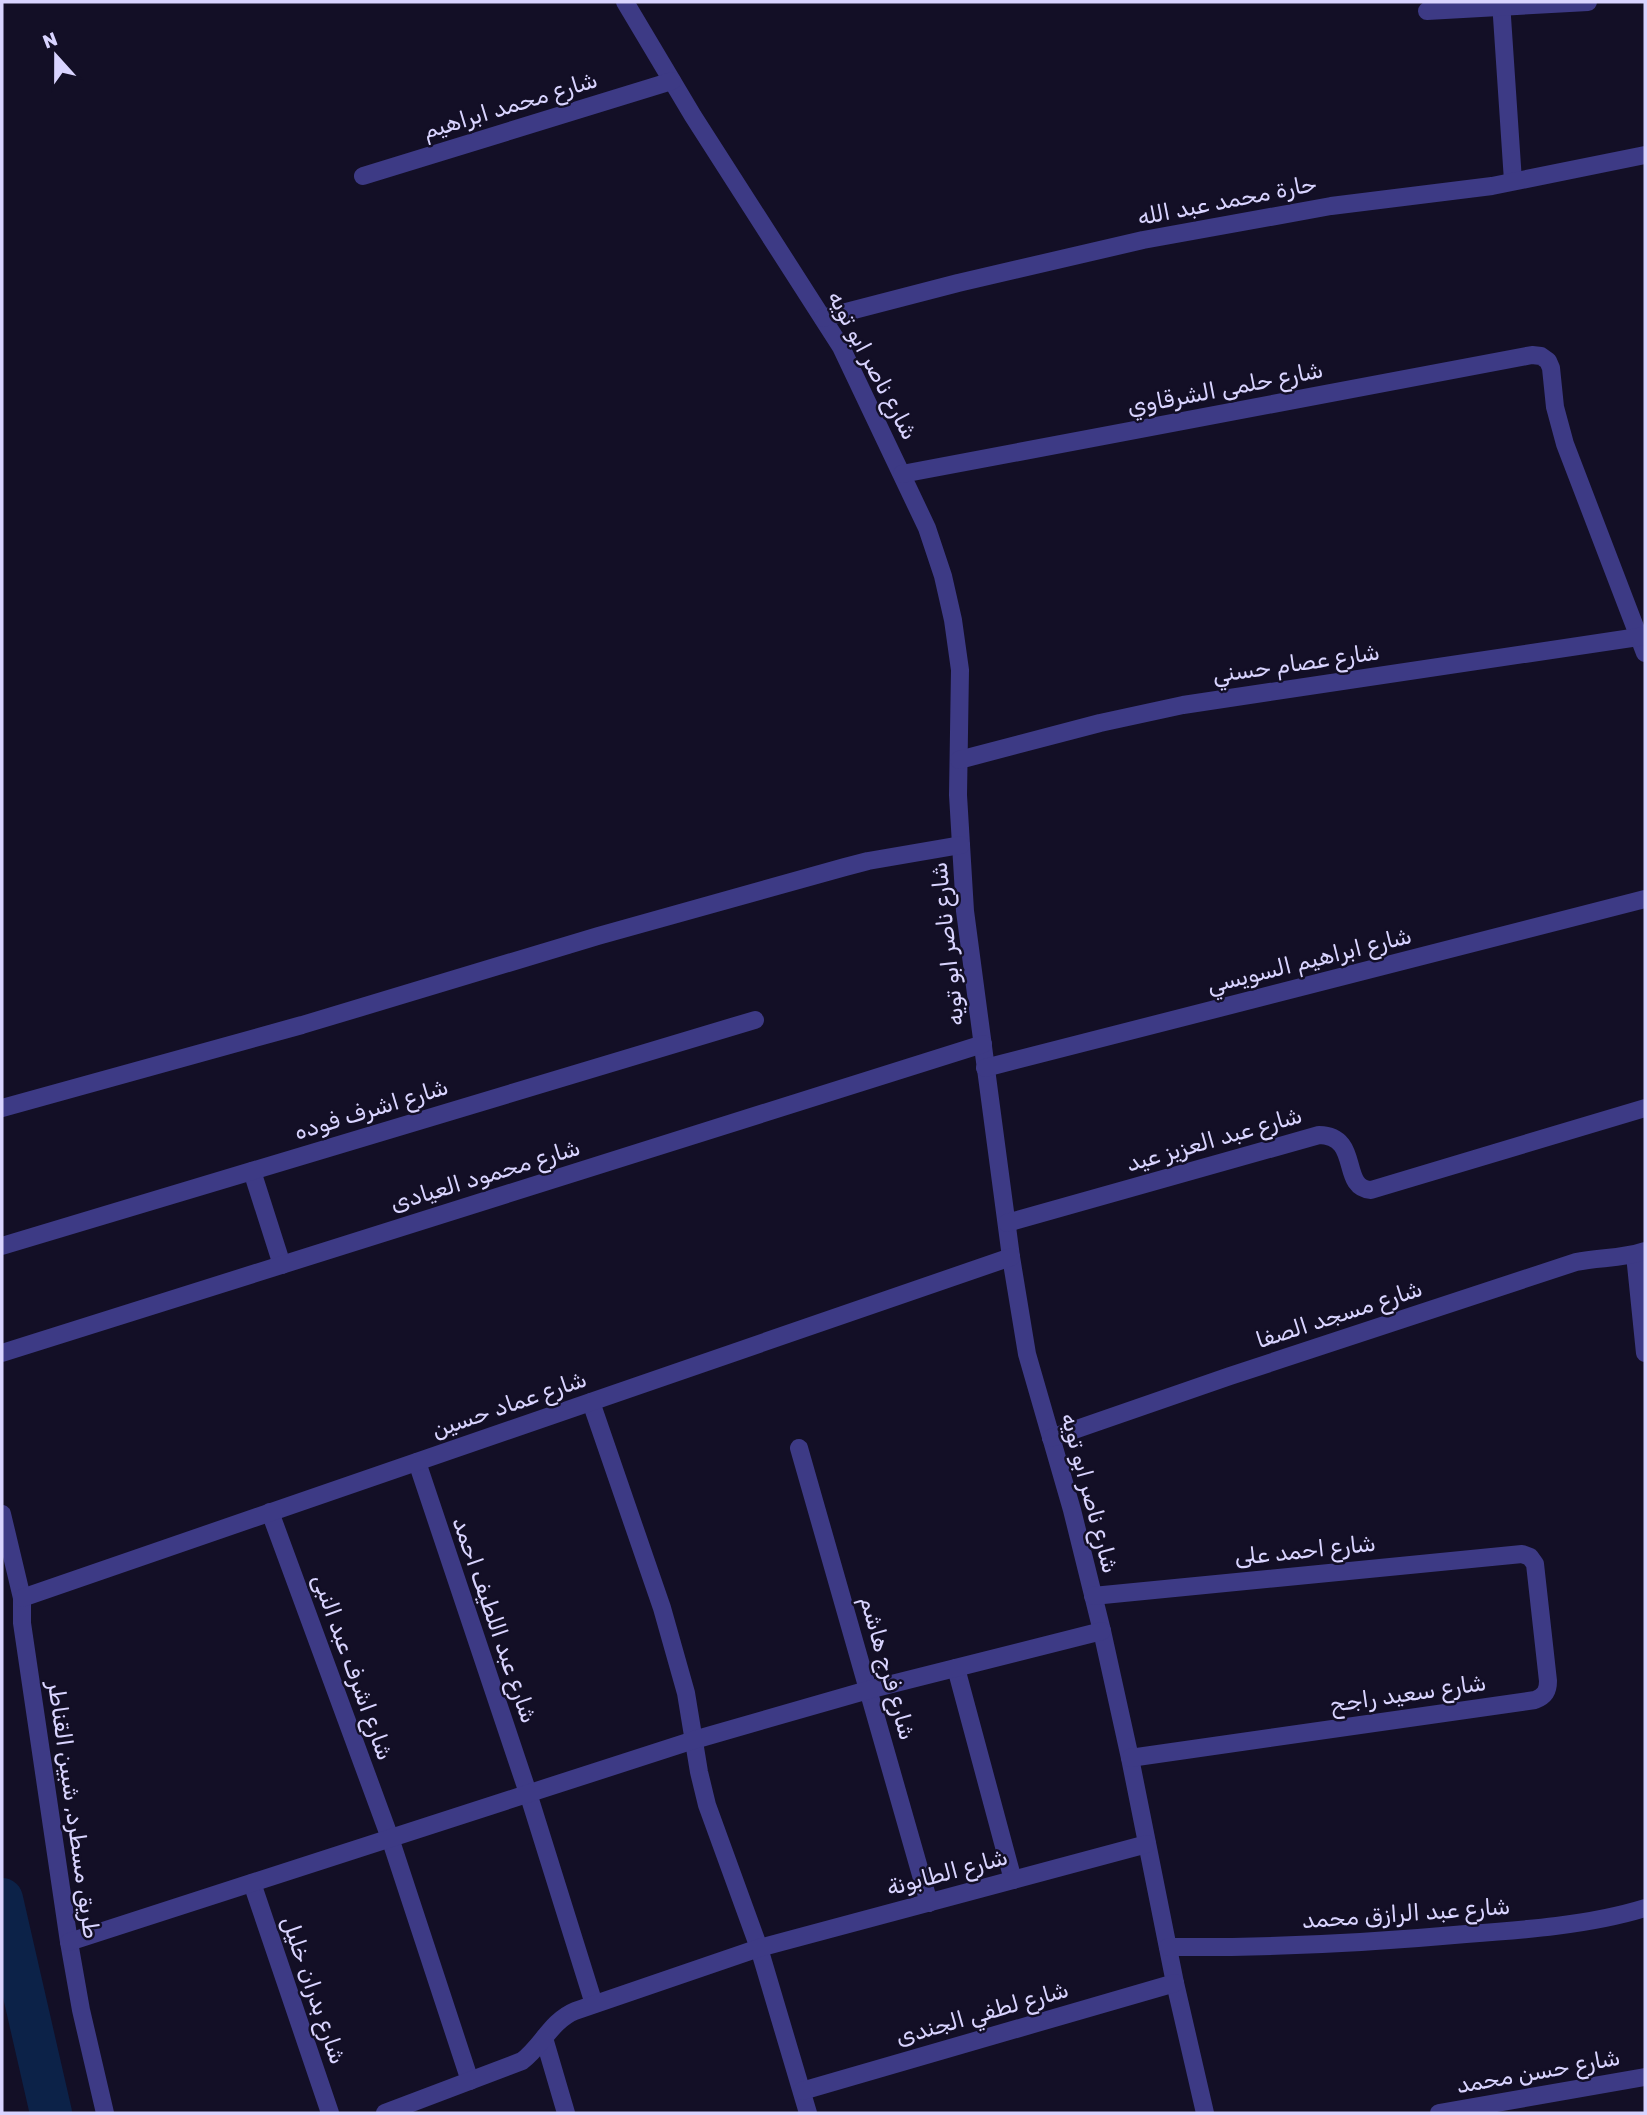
<svg xmlns="http://www.w3.org/2000/svg" width="1647" height="2115" font-family="Rubik,Cairo,sans-serif">
	<style>
		.lines { fill: none; stroke-linecap: round; stroke-linejoin: round }
		.canal { stroke: #0c2248; stroke-width: 42 }
		.street { stroke: #3d3a85; stroke-width: 18 }
		.labels { text-anchor: middle; dominant-baseline: central; stroke-width: 5; stroke-linejoin: round; paint-order: stroke }
		.street-label { font-size: 23px; fill: #d9d4ff; stroke: #130f26 }
	</style>
	<rect width="100%" height="100%" fill="#130f26"/>
	<g class="lines">
		<polyline class="canal" points="2,1899 51,2113"/>
		<g class="street">
			<polyline points="625,2 693,116 841,347 927,528 943,576 953,620 960,670 958,795 965,911 1011,1257 1027,1354 1072,1510 1102,1631 1130,1758 1175,1983 1205,2113"/>
			<polyline points="1501,2 1513,181"/>
			<polyline points="1427,11 1588,2"/>
			<polyline points="363,176 672,81"/>
			<polyline points="823,318 958,283 1143,240 1331,206 1492,186 1645,155"/>
			<polyline points="902,474 1532,355 1541,356 1548,361 1551,368 1555,407 1565,444 1645,653"/>
			<polyline points="959,760 1100,723 1183,705 1645,636"/>
			<polyline points="985,1068 1645,899"/>
			<polyline points="2,1108 302,1025 598,936 845,867 868,861 961,845"/>
			<polyline points="252,1171 282,1265"/>
			<path d="M1007,1223L1319,1135C1362,1136 1339,1188 1371,1190L1645,1108"/>
			<polyline points="2,1246 755,1020"/>
			<polyline points="1635,1255 1645,1353"/>
			<polyline points="2,1353 983,1044"/>
			<polyline points="591,1402 662,1608 686,1693 699,1772 707,1805 759,1948 808,2113"/>
			<path d="M1051,1438L1230,1376L1576,1262C1599,1257 1622,1259 1645,1251"/>
			<polyline points="799,1448 929,1903"/>
			<polyline points="417,1462 528,1793 594,2004"/>
			<polyline points="270,1512 390,1838 470,2081"/>
			<polyline points="2,1514 22,1598 22,1623 69,1942 81,2010 105,2113"/>
			<path d="M1093,1596L1522,1554L1530,1557L1535,1564L1548,1681C1548,1691 1545,1696 1535,1700L1130,1758"/>
			<polyline points="22,1598 1011,1257"/>
			<polyline points="956,1668 1013,1880"/>
			<polyline points="252,1883 330,2113"/>
			<polyline points="69,1942 694,1740 868,1690 1102,1631"/>
			<path d="M1168,1947C1268,1948 1367,1943 1466,1934C1524,1930 1590,1925 1645,1908"/>
			<polyline points="544,2038 566,2113"/>
			<polyline points="802,2091 1175,1983"/>
			<path d="M385,2113L522,2061C542,2046 551,2021 575,2011L759,1948L1147,1844"/>
			<polyline points="1439,2113 1645,2077"/>
		</g>
	</g>
	<g class="labels">
		<g class="street-label">
			<text transform="translate(510 105) rotate(-17)">شارع محمد ابراهيم</text>
			<text transform="translate(1227 200) rotate(-11)">حارة محمد عبد الله</text>
			<text transform="translate(873 365) rotate(62)">شارع ناصر ابو تويه</text>
			<text transform="translate(1225 388) rotate(-11)">شارع حلمى الشرقاوي</text>
			<text transform="translate(1296 663) rotate(-8)">شارع عصام حسني</text>
			<text transform="translate(947 944) rotate(-96)">شارع ناصر ابو تويه</text>
			<text transform="translate(1309 960) rotate(-14)">شارع ابراهيم السويسي</text>
			<text transform="translate(371 1109) rotate(-17)">شارع اشرف فوده</text>
			<text transform="translate(1214 1139) rotate(-16)">شارع عبد العزيز عيد</text>
			<text transform="translate(485 1175) rotate(-17)">شارع محمود العيادى</text>
			<text transform="translate(1339 1314) rotate(-18)">شارع مسجد الصفا</text>
			<text transform="translate(509 1404) rotate(-19)">شارع عماد حسين</text>
			<text transform="translate(1090 1493) rotate(75)">شارع ناصر ابو تويه</text>
			<text transform="translate(1305 1550) rotate(-6)">شارع احمد على</text>
			<text transform="translate(495 1620) rotate(71)">شارع عبد اللطيف احمد</text>
			<text transform="translate(353 1667) rotate(70)">شارع اشرف عبد النبى</text>
			<text transform="translate(888 1668) rotate(74)">شارع فرج هاشم</text>
			<text transform="translate(1408 1693) rotate(-8)">شارع سعيد راجح</text>
			<text transform="translate(74 1810) rotate(82)">طريق مسطرد, شبين القناطر</text>
			<text transform="translate(947 1872) rotate(-15)">شارع الطابونة</text>
			<text transform="translate(1406 1913) rotate(-4)">شارع عبد الرازق محمد</text>
			<text transform="translate(314 1990) rotate(71)">شارع بدران خليل</text>
			<text transform="translate(982 2013) rotate(-16)">شارع لطفي الجندى</text>
			<text transform="translate(1538 2071) rotate(-10)">شارع حسن محمد</text>
		</g>
	</g>
	<rect width="1647" height="2115" fill="none" stroke="#d9d4ff" stroke-width="7"/>
	<g transform="translate(56 56) rotate(339)" stroke="#130f26" stroke-width="5" paint-order="stroke">
	<path d="M0-5L12 26L0 18L-12 26Z" fill="#d9d4ff"/>
	<text y="-10" font-size="19" font-weight="bold" text-anchor="middle" fill="#d9d4ff">N</text>
	</g>
</svg>
